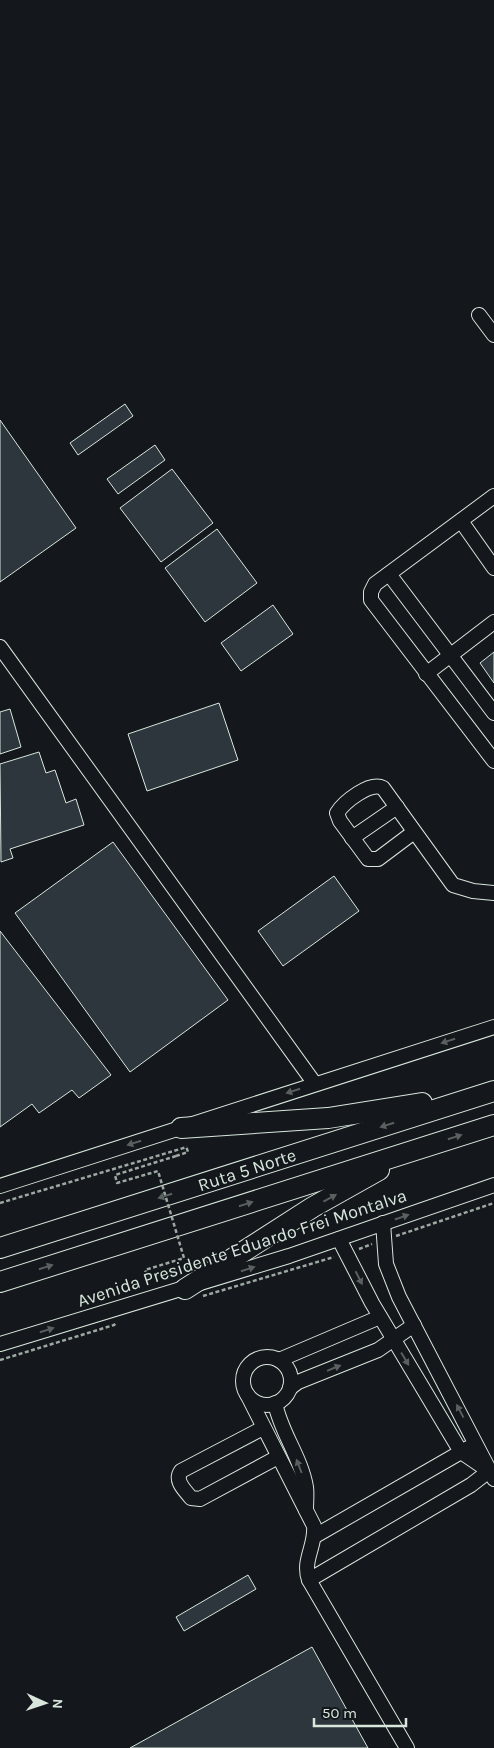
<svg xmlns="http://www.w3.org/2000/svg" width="494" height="1748" font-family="Karla,sans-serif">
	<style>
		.building { fill: #2c363c; stroke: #d8e6dc }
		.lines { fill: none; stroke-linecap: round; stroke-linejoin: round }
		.minor-casing { stroke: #d8e6dc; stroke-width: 16 }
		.highway-casing { stroke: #d8e6dc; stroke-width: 22 }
		.path { stroke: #9da8a2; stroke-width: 2.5; stroke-dasharray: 4 2.5; stroke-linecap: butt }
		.minor { stroke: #14181c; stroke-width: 14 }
		.highway { stroke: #14181c; stroke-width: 20 }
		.path-bridge { stroke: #9da8a2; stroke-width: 2.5; stroke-dasharray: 4 2.5; stroke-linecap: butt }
		.oneway { fill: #59605f }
		.labels { text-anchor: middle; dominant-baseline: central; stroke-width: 4; stroke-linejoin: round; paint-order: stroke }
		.street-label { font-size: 18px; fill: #d8e6dc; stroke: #14181c }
	</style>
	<rect width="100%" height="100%" fill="#14181c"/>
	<g class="building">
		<polygon points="125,404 133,416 78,455 70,443"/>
		<polygon points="0,420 76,528 0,582"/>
		<polygon points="155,445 165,460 118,494 107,479"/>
		<polygon points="172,469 213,523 161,562 120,508"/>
		<polygon points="217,529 257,583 205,622 165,568"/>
		<polygon points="273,605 293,634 241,671 221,643"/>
		<polygon points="494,652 494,683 480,663"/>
		<polygon points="219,703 238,760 147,791 128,734"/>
		<polygon points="10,709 21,747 0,754 0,712"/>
		<polygon points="39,752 46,773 55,770 66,803 76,799 84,825 10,849 13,858 1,862 0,764"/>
		<polygon points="113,842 228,1000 130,1072 15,913"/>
		<polygon points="334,876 359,911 283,966 258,931"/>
		<polygon points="0,931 111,1075 79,1098 72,1090 39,1113 32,1104 0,1127"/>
		<polygon points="248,1575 256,1589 184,1631 176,1617"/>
		<polygon points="312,1647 368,1748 130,1748"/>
	</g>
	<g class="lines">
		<g class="minor-casing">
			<g id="minor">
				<polyline points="479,315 494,335"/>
				<polyline points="494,496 375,584 371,592 371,600 494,761"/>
				<polyline points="461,521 494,568"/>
				<polyline points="389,574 494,713"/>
				<polyline points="0,647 315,1084"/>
				<polyline points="426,674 494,622"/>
				<path d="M414,832L378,859H368L340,821L337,813C344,802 370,781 383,788L453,885L473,891L494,893"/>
				<polyline points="352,838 397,807"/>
				<polyline points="0,1186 494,1027"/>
				<polyline points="383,1223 386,1264 399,1297 494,1479"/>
				<polyline points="339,1239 372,1303 461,1452 489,1471"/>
				<polyline points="0,1344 289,1256 494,1185"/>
				<circle cx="267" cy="1381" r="24"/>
				<polyline points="279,1360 380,1317"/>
				<polyline points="290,1388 298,1382 378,1350 414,1325"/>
				<path d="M247,1394L314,1526C316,1546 302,1560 309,1580L407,1748"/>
				<path d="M275,1403C281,1433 301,1457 306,1487C307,1494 306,1502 306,1510"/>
				<path d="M263,1428L181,1471C174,1481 185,1490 191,1498L200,1499L278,1457"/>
				<polyline points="315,1536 468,1448"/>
				<polyline points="309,1580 471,1485 489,1471"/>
			</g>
		</g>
		<g class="highway-casing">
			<g id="highway">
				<polyline points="181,1128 328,1118 422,1103"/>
				<polyline points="0,1248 494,1091"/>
				<polyline points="0,1282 494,1125"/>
				<polyline points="185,1289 313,1207 379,1170"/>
			</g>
		</g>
		<g class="path">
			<polyline points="176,1156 188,1152 186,1146"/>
			<polyline points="0,1203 187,1147"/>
			<polyline points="396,1236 494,1203"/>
			<polyline points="359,1249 372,1244"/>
			<polyline points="203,1296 334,1257"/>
			<polyline points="0,1360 114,1325 117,1322"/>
		</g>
		<use href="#minor" class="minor"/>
		<use href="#highway" class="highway"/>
		<polyline class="path-bridge" points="176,1156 115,1175 117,1183 158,1171 184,1258 145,1270 148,1278 213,1259"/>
	</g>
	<defs><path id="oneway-solid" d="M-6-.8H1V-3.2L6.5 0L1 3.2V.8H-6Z" transform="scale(1.25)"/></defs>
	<g class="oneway">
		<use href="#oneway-solid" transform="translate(448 1041) rotate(162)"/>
		<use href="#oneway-solid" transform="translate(293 1091) rotate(162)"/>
		<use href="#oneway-solid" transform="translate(387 1125) rotate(162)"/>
		<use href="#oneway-solid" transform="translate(455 1137) rotate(-18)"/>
		<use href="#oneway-solid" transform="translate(134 1143) rotate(162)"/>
		<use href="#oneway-solid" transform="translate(165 1196) rotate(162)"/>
		<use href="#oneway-solid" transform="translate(330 1198) rotate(-29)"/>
		<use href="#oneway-solid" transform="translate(246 1204) rotate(-18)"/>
		<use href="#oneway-solid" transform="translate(402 1217) rotate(-19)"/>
		<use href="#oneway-solid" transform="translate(46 1267) rotate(-18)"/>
		<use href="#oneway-solid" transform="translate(248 1269) rotate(-18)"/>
		<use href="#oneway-solid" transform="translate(359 1278) rotate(63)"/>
		<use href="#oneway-solid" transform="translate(47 1330) rotate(-17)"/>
		<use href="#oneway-solid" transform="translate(405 1359) rotate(59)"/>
		<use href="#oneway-solid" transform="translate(334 1368) rotate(-22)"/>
		<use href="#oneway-solid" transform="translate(460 1411) rotate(-118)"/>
		<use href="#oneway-solid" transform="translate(299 1466) rotate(-111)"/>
	</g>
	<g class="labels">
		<g class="street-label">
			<text transform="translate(247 1170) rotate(-18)">Ruta 5 Norte</text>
			<text transform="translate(242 1248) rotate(-18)">Avenida Presidente Eduardo Frei Montalva</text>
		</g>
	</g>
	<g transform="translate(45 1703) rotate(93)" stroke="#14181c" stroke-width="4" paint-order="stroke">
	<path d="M0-4L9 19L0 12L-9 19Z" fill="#d8e6dc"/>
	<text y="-8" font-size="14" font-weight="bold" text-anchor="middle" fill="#d8e6dc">N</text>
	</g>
	<path d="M314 1718v8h92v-8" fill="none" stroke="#d8e6dc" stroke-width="2.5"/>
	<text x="322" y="1718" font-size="15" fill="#d8e6dc" stroke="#14181c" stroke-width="4" paint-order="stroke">50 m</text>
</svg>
